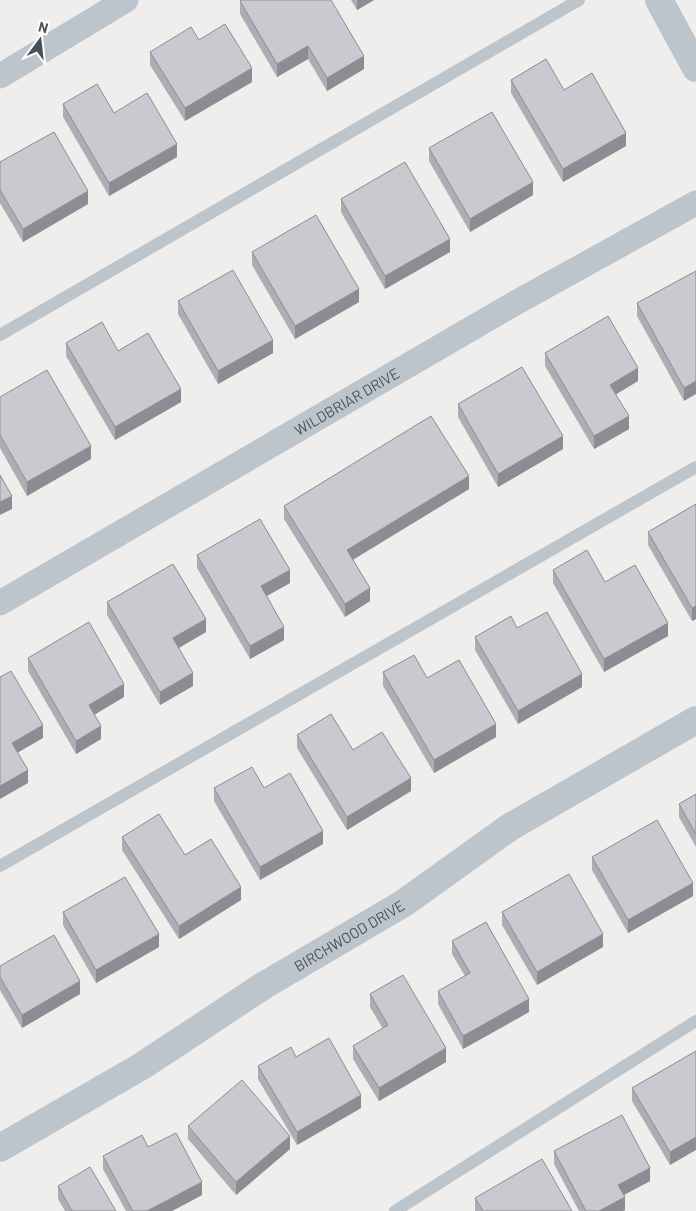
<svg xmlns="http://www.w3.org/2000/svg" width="696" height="1211" font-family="Barlow,sans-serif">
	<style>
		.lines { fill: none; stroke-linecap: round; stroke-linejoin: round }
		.service { stroke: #bdc5cc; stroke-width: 12 }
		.minor { stroke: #bdc5cc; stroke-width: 25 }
		.tertiary { stroke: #bdc5cc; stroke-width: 28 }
		.wall { fill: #acaeb3 }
		.shaded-wall { fill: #8c8d92 }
		.building { fill: #c8cad0; stroke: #8c8d92 }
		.labels { text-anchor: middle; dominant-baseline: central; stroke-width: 4; stroke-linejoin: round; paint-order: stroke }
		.street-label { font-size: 15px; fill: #475059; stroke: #fff }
	</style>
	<rect width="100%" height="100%" fill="#f0eded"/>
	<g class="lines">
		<g class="service">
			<polyline points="0,335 579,0"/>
			<polyline points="0,866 696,467"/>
			<polyline points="395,1211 696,1021"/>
		</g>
		<g class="minor">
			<polyline points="0,76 126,0"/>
			<path id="s1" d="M0,603L510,306L696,203"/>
		</g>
		<g class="tertiary">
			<polyline points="659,0 696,68"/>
			<path id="s2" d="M0,1148L142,1066L263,986L404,903L510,827L696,720"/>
		</g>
	</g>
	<g class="wall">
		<polygon points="351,0 374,0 357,10"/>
		<polygon points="240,1 364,69 327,91 308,59 277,77 240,14"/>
		<polygon points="199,40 252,82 185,121 150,65 150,52"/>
		<polygon points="511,80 626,146 563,182 511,93"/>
		<polygon points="63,104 114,113 177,157 109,196 63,117"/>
		<polygon points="429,148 533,195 470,232 429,161"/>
		<polygon points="0,162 88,204 23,242 0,203"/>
		<polygon points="341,199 450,252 385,289 341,212"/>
		<polygon points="252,252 359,302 295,339 252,265"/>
		<polygon points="696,271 684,401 637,316 637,303"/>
		<polygon points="178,301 273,353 218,384 178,314"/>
		<polygon points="66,343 181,402 115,440 66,356"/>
		<polygon points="545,353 638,381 616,394 629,429 594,449 545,366"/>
		<polygon points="0,397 91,459 27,496 0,448"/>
		<polygon points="458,404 563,449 498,487 458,417"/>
		<polygon points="469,489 353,560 370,601 345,617 284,519 284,506"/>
		<polygon points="696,504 696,619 692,621 648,545 648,532"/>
		<polygon points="197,555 290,583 267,596 284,640 250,659 197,568"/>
		<polygon points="553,570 605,582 668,636 604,672 553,583"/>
		<polygon points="107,602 206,632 179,648 193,686 160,705 107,615"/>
		<polygon points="517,628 582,687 518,724 475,650 475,637"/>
		<polygon points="28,658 124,697 94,714 101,739 76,754 28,671"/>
		<polygon points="383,672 496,737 434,773 383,686"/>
		<polygon points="297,735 411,791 347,830 297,748"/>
		<polygon points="214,788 264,788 323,844 260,880 214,801"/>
		<polygon points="696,794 696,847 679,817 679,804"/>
		<polygon points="122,837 241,900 179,939 122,850"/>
		<polygon points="592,857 693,896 628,933 592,870"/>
		<polygon points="63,912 159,947 96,983 63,925"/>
		<polygon points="502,912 603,947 537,985 502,925"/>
		<polygon points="452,941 529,1012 463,1049 438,1004 438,991 465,976 452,954"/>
		<polygon points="0,966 80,994 22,1028 0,990"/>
		<polygon points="370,994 446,1062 379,1101 353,1059 353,1046 383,1029 370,1007"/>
		<polygon points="696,1051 670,1165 632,1101 632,1088"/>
		<polygon points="296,1057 361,1108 297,1145 258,1079 258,1066"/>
		<polygon points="188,1126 290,1149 236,1195 188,1139"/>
		<polygon points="148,1147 202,1195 172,1211 126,1211 103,1169 103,1156"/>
		<polygon points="554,1151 650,1181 624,1195 625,1210 623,1211 579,1211 554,1164"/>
		<polygon points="58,1186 116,1211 65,1211 58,1199"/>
		<polygon points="475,1198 572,1211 475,1211"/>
	</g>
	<g class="shaded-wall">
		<polygon points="357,0 374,0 357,10"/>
		<polygon points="308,46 308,59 277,77 277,64"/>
		<polygon points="364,56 364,69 327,91 327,78"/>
		<polygon points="252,68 252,82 185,121 185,108"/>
		<polygon points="626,133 626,146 563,182 563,169"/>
		<polygon points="177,144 177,157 109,196 109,183"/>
		<polygon points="533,182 533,195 470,232 470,219"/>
		<polygon points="88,191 88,204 23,242 23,229"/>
		<polygon points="450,239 450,252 385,289 385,276"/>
		<polygon points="359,289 359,302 295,339 295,326"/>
		<polygon points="273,340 273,353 218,384 218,371"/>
		<polygon points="638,368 638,381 610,398 610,385"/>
		<polygon points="696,381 696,394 684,401 684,388"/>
		<polygon points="181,389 181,402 115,440 115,427"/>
		<polygon points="629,416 629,429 594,449 594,436"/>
		<polygon points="563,436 563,449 498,487 498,474"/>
		<polygon points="91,446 91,459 27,496 27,482"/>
		<polygon points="469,476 469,489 347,563 347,550"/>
		<polygon points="12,496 12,509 0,515 0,502"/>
		<polygon points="290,570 290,583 261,599 261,586"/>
		<polygon points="370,588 370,601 345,617 345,604"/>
		<polygon points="696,606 696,619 692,621 692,608"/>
		<polygon points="206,619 206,632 173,651 173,638"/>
		<polygon points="668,623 668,636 604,672 604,659"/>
		<polygon points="284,627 284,640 250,659 250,646"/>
		<polygon points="193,673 193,686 160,705 160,692"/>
		<polygon points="582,674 582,687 518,724 518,711"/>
		<polygon points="124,684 124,697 89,718 89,705"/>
		<polygon points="496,724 496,737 434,773 434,760"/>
		<polygon points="43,725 43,738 12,756 12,743"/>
		<polygon points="101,726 101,739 76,754 76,741"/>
		<polygon points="28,770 28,783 0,799 0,786"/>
		<polygon points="411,778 411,791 347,830 347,817"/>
		<polygon points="323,831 323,844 260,880 260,867"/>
		<polygon points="693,883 693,896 628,933 628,920"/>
		<polygon points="241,887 241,900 179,939 179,926"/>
		<polygon points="159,934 159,947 96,983 96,970"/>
		<polygon points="603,934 603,947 537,985 537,972"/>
		<polygon points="80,981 80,994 22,1028 22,1015"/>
		<polygon points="529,999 529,1012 463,1049 463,1036"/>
		<polygon points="446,1048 446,1062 379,1101 379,1088"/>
		<polygon points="361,1095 361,1108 297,1145 297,1132"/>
		<polygon points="290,1136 290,1149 236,1195 236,1182"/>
		<polygon points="696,1137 696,1150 670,1165 670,1152"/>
		<polygon points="650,1168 650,1181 618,1198 618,1185"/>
		<polygon points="202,1182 202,1195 172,1211 147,1211"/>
		<polygon points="625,1197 625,1210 623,1211 599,1211"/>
	</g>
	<g class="building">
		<polygon points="242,0 331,0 364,56 327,78 308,46 277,64 240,1"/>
		<polygon points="225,24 252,68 185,108 150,52 191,27 199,40"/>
		<polygon points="546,59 564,90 592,73 626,133 563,169 511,80"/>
		<polygon points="97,84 114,113 147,93 177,144 109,183 63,104"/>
		<polygon points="492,112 533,182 470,219 429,148"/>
		<polygon points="54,132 88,191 23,229 0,190 0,162"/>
		<polygon points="405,162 450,239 385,276 341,199"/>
		<polygon points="316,215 359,289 295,326 252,252"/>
		<polygon points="233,270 273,340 218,371 178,301"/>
		<polygon points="696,271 696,381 684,388 637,303"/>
		<polygon points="608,316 638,368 610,385 629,416 594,436 545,353"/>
		<polygon points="102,322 118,351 148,333 181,389 115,427 66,343"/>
		<polygon points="522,367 563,436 498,474 458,404"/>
		<polygon points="47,370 91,446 27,482 0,435 0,397"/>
		<polygon points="431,416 469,476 347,550 370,588 345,604 284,506"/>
		<polygon points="0,475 12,496 0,502"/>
		<polygon points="696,504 696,606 692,608 648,532"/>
		<polygon points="260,519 290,570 261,586 284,627 250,646 197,555"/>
		<polygon points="587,550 605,582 635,565 668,623 604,659 553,570"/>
		<polygon points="173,564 206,619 173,638 193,673 160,692 107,602"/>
		<polygon points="547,612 582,674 518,711 475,637 511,616 517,628"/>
		<polygon points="89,622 124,684 89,705 101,726 76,741 28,658"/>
		<polygon points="414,655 427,678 459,660 496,724 434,760 383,672"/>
		<polygon points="11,671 43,725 12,743 28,770 0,786 0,677"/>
		<polygon points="331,714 353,750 382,732 411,778 347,817 297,735"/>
		<polygon points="252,767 264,788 290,773 323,831 260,867 214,788"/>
		<polygon points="696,794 696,834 679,804"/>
		<polygon points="159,814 185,855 211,839 241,887 179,926 122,837"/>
		<polygon points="657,820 693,883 628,920 592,857"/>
		<polygon points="569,874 603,934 537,972 502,912"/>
		<polygon points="125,877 159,934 96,970 63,912"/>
		<polygon points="486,922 529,999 463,1036 438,991 470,973 452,941"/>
		<polygon points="54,935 80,981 22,1015 0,977 0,966"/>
		<polygon points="403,975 446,1048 379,1088 353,1046 388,1025 370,994"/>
		<polygon points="329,1038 361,1095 297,1132 258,1066 291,1047 296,1057"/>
		<polygon points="696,1051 696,1137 670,1152 632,1088"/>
		<polygon points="242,1080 290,1136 236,1182 188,1126"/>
		<polygon points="622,1115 650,1168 618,1185 625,1197 599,1211 586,1211 554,1151"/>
		<polygon points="176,1133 202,1182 147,1211 133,1211 103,1156 142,1135 148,1147"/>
		<polygon points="542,1159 572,1211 483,1211 475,1198"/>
		<polygon points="90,1167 116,1211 72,1211 58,1186"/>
	</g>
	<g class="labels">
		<g class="street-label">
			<text stroke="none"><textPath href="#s1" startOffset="401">WILDBRIAR DRIVE</textPath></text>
			<text stroke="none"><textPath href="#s2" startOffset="409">BIRCHWOOD DRIVE</textPath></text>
		</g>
	</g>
	<g transform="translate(40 40) rotate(15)" stroke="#ffffff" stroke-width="4" paint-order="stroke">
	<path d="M0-4L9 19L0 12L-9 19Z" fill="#475059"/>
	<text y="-8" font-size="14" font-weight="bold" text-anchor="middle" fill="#475059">N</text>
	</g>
</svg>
